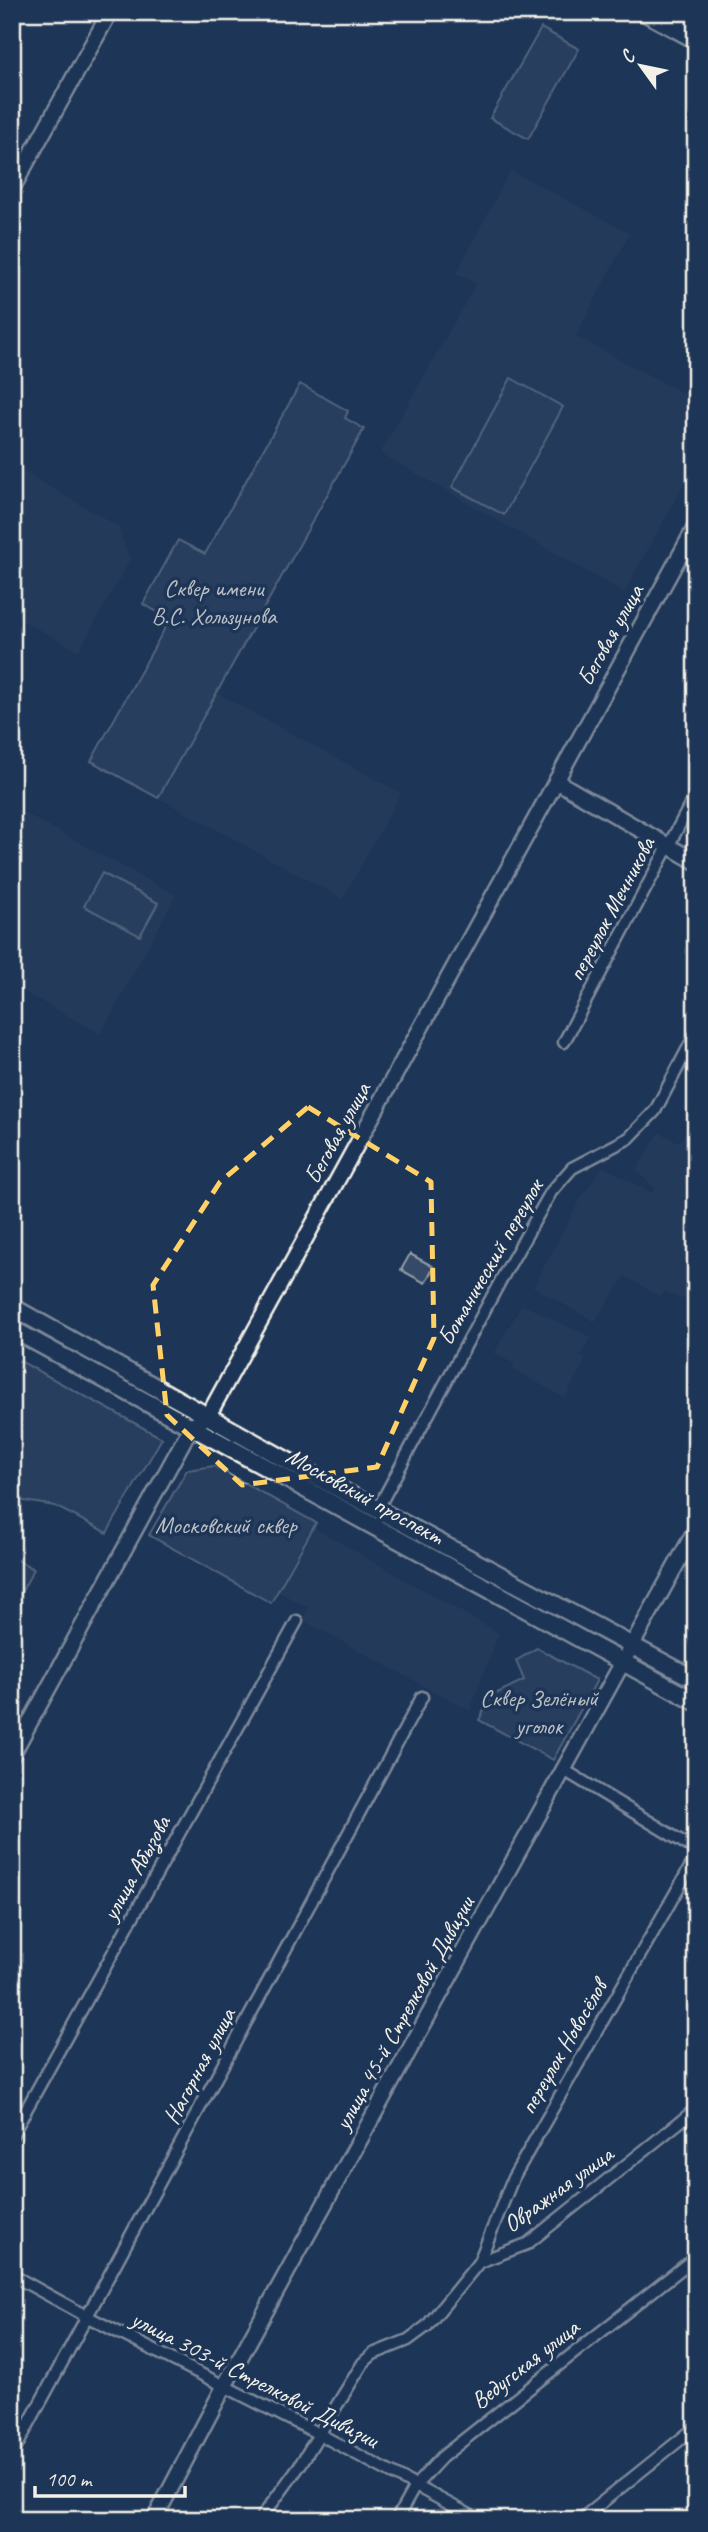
<svg xmlns="http://www.w3.org/2000/svg" width="708" height="2532" font-family="Caveat,sans-serif">
	<style>
		.built { fill: #2a4060 }
		.green { fill: #354a67; stroke: #949ea8; stroke-width: 2 }
		.lines { fill: none; stroke-linecap: round; stroke-linejoin: round }
		.street-casing { stroke: #f4f1e8; stroke-width: 15 }
		.secondary-casing { stroke: #f4f1e8; stroke-width: 19 }
		.primary-casing { stroke: #f4f1e8; stroke-width: 21 }
		.street { stroke: #1d3557; stroke-width: 10 }
		.secondary { stroke: #1d3557; stroke-width: 14 }
		.primary { stroke: #1d3557; stroke-width: 16 }
		.marked { fill: none; stroke: #ffd166; stroke-width: 5; stroke-dasharray: 14 9; stroke-linejoin: round }
		.labels { text-anchor: middle; dominant-baseline: central; stroke-width: 7; stroke-linejoin: round; paint-order: stroke }
		.park-label { font-size: 24px; fill: #bbbfc1; stroke: #1d3557 }
		.street-label { font-size: 24px; fill: #f4f1e8; stroke: #1d3557 }
	</style>
	<rect width="100%" height="100%" fill="#1d3557"/>
	<filter id="ink" filterUnits="userSpaceOnUse"><feTurbulence type="fractalNoise" baseFrequency=".0143" numOctaves="2"/><feDisplacementMap in="SourceGraphic" scale="14" xChannelSelector="R" yChannelSelector="G"/><feConvolveMatrix kernelMatrix="1 2 1 2 8 2 1 2 1" color-interpolation-filters="sRGB"/></filter>
	<g filter="url(#ink)">
		<g class="built">
			<polygon points="510,170 630,233 576,336 696,400 696,463 624,593 380,453 476,284 456,274"/>
			<polygon points="12,465 118,526 130,560 79,651 12,615"/>
			<polygon points="217,693 401,793 343,899 158,798"/>
			<polygon points="12,806 176,895 101,1034 16,988 12,993"/>
			<polygon points="695,1116 696,1304 683,1297 681,1300 665,1291 660,1297 625,1276 595,1322 533,1287 580,1199 603,1166 652,1193 655,1188 636,1171 659,1132 679,1142"/>
			<polygon points="522,1304 591,1337 581,1356 586,1359 565,1398 512,1369 514,1364 494,1353"/>
			<polygon points="313,1527 499,1633 470,1711 302,1620 309,1608 278,1592"/>
		</g>
		<g class="green">
			<polygon points="541,28 579,49 528,139 490,118"/>
			<polygon points="511,378 563,407 504,515 452,487"/>
			<polygon points="300,384 348,411 345,418 364,429 158,798 91,761 170,619 143,604 178,540 205,554"/>
			<polygon points="102,873 158,903 140,936 84,906"/>
			<polygon points="410,1254 434,1267 425,1283 401,1270"/>
			<polygon points="12,1360 20,1361 162,1438 107,1533 55,1506 12,1499"/>
			<polygon points="214,1466 316,1523 271,1603 149,1535 187,1470"/>
			<polygon points="12,1557 34,1569 12,1609"/>
			<polygon points="537,1648 597,1680 553,1760 479,1720 491,1696 524,1680 516,1661"/>
		</g>
		<g class="lines">
			<g class="street-casing">
				<g id="street">
					<polyline points="564,1042 696,794"/>
					<polyline points="377,1510 502,1278 551,1192 572,1168 629,1138 655,1111 696,1033"/>
					<polyline points="564,1770 696,1850"/>
					<polyline points="12,2135 297,1621"/>
					<polyline points="479,2262 513,2178 696,1857"/>
					<polyline points="12,2275 88,2317 319,2434 479,2520"/>
					<polyline points="12,2455 422,1697"/>
					<polyline points="260,2520 300,2465 363,2363 373,2354 408,2340 427,2326 479,2262 527,2244 696,2109"/>
					<polyline points="396,2520 415,2486 442,2457 696,2257"/>
					<polyline points="580,2520 696,2427"/>
				</g>
			</g>
			<g class="secondary-casing">
				<g id="secondary">
					<polyline points="12,189 110,12"/>
					<polyline points="556,781 696,862"/>
					<polyline points="12,1755 191,1427 208,1416 696,526"/>
					<polyline points="154,2520 225,2385 696,1529"/>
				</g>
			</g>
			<g class="primary-casing">
				<g id="primary">
					<polyline points="644,12 696,40"/>
					<polyline points="671,12 696,26"/>
					<polyline points="12,1307 302,1469 696,1680"/>
					<polyline points="12,1329 696,1702"/>
				</g>
			</g>
			<use href="#street" class="street"/>
			<use href="#secondary" class="secondary"/>
			<use href="#primary" class="primary"/>
		</g>
	</g>
	<path d="M0 0H708V2532H0ZM308,1107L431,1182L434,1338L377,1467L242,1485L167,1415L153,1285L220,1182Z" fill="#1d3557" fill-opacity=".55" fill-rule="evenodd"/>
	<path class="marked" d="M308,1107L431,1182L434,1338L377,1467L242,1485L167,1415L153,1285L220,1182Z"/>
	<g class="labels">
		<g class="park-label">
			<text x="214" y="588">Сквер имени<tspan x="214" dy="28">В.С. Хользунова</tspan></text>
			<text x="226" y="1525">Московский сквер</text>
			<text x="539" y="1698">Сквер Зелёный<tspan x="539" dy="28">уголок</tspan></text>
		</g>
		<g class="street-label">
			<text transform="translate(610 635) rotate(-61)">Беговая улица</text>
			<text transform="translate(611 909) rotate(-62)">переулок Мечникова</text>
			<text transform="translate(337 1133) rotate(-61)">Беговая улица</text>
			<text transform="translate(490 1262) rotate(-60)">Ботанический переулок</text>
			<text transform="translate(365 1496) rotate(29)">Московский проспект</text>
			<text transform="translate(136 1868) rotate(-61)">улица Абызова</text>
			<text transform="translate(404 2013) rotate(-61)">улица 45-й Стрелковой Дивизии</text>
			<text transform="translate(563 2047) rotate(-60)">переулок Новосёлов</text>
			<text transform="translate(199 2066) rotate(-62)">Нагорная улица</text>
			<text transform="translate(558 2189) rotate(-36)">Овражная улица</text>
			<text transform="translate(525 2364) rotate(-38)">Ведугская улица</text>
			<text transform="translate(255 2379) rotate(27)">улица 303-й Стрелковой Дивизии</text>
		</g>
	</g>
	<rect width="708" height="2532" fill="none" stroke="#1d3557" stroke-width="42"/>
	<rect x="21" y="21" width="666" height="2490" fill="none" stroke="#f4f1e8" stroke-width="2.5" filter="url(#ink)"/>
	<g transform="translate(641 66) rotate(303)" stroke="#1d3557" stroke-width="5" paint-order="stroke">
	<path d="M0-5L12 26L0 18L-12 26Z" fill="#f4f1e8"/>
	<text y="-10" font-size="19" font-weight="bold" text-anchor="middle" fill="#f4f1e8">С</text>
	</g>
	<path d="M35 2486v10h150v-10" fill="none" stroke="#f4f1e8" stroke-width="3.5"/>
	<text x="46" y="2486" font-size="21" fill="#f4f1e8" stroke="#1d3557" stroke-width="5" paint-order="stroke">100 m</text>
</svg>
